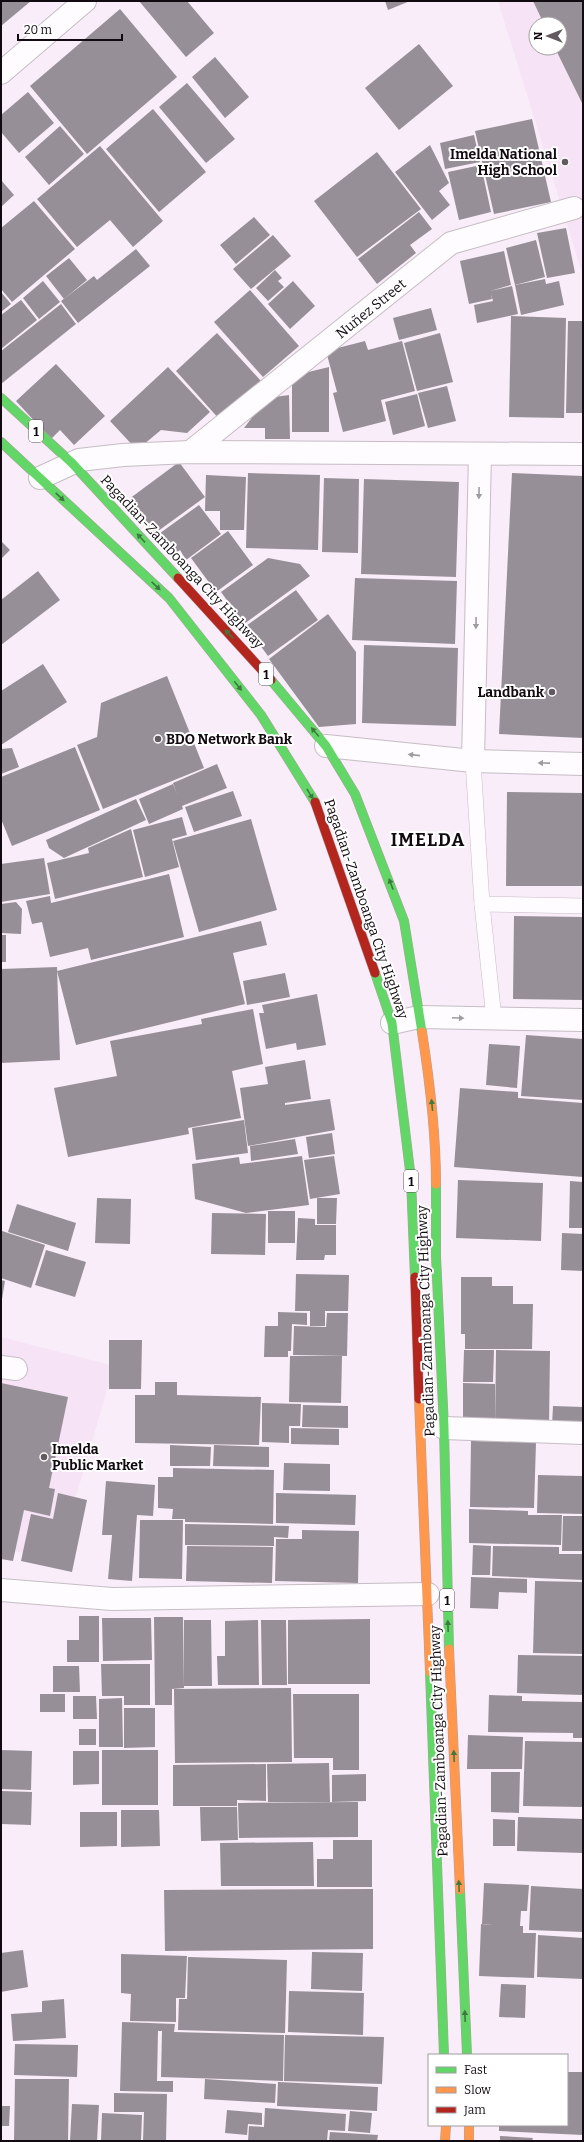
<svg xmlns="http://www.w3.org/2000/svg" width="584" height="2142" font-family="Bitter,serif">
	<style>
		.built { fill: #f6e3f5; fill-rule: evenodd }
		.building { fill: #978f97 }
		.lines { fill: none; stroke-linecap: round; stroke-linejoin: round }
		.lane-casing { stroke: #c6bdc5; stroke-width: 16 }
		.street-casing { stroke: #c6bdc5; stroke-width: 24 }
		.fast-casing { stroke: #b39ea4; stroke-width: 10 }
		.slow-casing { stroke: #b39ea4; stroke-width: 10 }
		.jam-casing { stroke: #b39ea4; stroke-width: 10 }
		.lane { stroke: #fefcfe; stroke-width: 15 }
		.street { stroke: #fefcfe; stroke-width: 22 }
		.fast { stroke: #63d668; stroke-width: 9 }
		.slow { stroke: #ff974d; stroke-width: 9 }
		.jam { stroke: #b3261e; stroke-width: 9 }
		.oneway { fill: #9f9b9f }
		.oneway2 { fill: #3e7a40 }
		.poi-dot { fill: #625961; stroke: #fff; stroke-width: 1.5 }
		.labels { text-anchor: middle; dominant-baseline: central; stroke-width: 4; stroke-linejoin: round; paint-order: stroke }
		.shield { fill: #fff; stroke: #585458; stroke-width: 1 }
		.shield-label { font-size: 13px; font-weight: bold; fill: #110a10 }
		.poi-label { font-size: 14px; font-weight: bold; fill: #110a10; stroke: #fff; text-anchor: end }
		.street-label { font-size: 14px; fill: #110a10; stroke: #fff }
		.district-label { font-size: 18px; font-weight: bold; letter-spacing: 1px; fill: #110a10; stroke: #fff }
	</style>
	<rect width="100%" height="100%" fill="#f8edf8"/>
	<g class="built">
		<path d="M498,1H583V276ZM536,24H560V48H536Z"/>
		<polygon points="1,1337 114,1366 57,1561 1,1548"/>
	</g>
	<g class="building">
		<polygon points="1,1 31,1 1,26"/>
		<polygon points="139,1 187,1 214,33 186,57"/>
		<polygon points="385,1 410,1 388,10"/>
		<polygon points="533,1 583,1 583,105 555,48 560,48 560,24 544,24"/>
		<polygon points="120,9 177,77 87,154 30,86"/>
		<polygon points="419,44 453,86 399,130 365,88"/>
		<polygon points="215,57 249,97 225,118 192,77"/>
		<polygon points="187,83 235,139 206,163 159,107"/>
		<polygon points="28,92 54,123 19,153 1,132 1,115"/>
		<polygon points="153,109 206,172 159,212 106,149"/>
		<polygon points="532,119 551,202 494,214 475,131"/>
		<polygon points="60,126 84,154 49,185 25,157"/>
		<polygon points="474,135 480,162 445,169 440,143"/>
		<polygon points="430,145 449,183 439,191 450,205 432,220 395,172"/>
		<polygon points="100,146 163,221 133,247 110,220 77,247 37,199"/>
		<polygon points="377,152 421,209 357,257 314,201"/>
		<polygon points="481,165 491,212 459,220 448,172"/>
		<polygon points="1,180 14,195 1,207"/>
		<polygon points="34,201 75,249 12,302 1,289 1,228"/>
		<polygon points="419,212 432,229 410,245 416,253 377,284 358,259"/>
		<polygon points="254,217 270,235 236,264 220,245"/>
		<polygon points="566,228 575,273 547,278 537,233"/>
		<polygon points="273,235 291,256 251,289 233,269"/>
		<polygon points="536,240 545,277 515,285 506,248"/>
		<polygon points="136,249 150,266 78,323 61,301 94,276 97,280"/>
		<polygon points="504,251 511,285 490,291 512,286 518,314 477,323 474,305 493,301 491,294 492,299 469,304 460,261"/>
		<polygon points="69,258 87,280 64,299 46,276"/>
		<polygon points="275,270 282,278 278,281 284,287 268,301 256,288"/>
		<polygon points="545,279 546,284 559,281 564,305 521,315 515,285"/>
		<polygon points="43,281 60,302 39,319 23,298"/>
		<polygon points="293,281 315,306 290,329 268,304"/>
		<polygon points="250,290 299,346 263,377 214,322"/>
		<polygon points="1,292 11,304 1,312"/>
		<polygon points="21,300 37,320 1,349 1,315"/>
		<polygon points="61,304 76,324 1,384 1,351"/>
		<polygon points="431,308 437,330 399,340 393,318"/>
		<polygon points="511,316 566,318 564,418 509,417"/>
		<polygon points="568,321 583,321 583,413 566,413"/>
		<polygon points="217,333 261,381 220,420 176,371"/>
		<polygon points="440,333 453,382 417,391 404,343"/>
		<polygon points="365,341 368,350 402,341 415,391 381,400 386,421 343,432 333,393 337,392 326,351"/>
		<polygon points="56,364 105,416 74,445 60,430 51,439 16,401"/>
		<polygon points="168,367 210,412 187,433 161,430 137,450 110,421"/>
		<polygon points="329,367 329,432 292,432 292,376"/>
		<polygon points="447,386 456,421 428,428 418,393"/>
		<polygon points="417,394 425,426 393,435 385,402"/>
		<polygon points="289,395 290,439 265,439 265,428 244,428 267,398"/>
		<polygon points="179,462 205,497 154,534 129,499"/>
		<polygon points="248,473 320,475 318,550 246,548"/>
		<polygon points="512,473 583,476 583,738 499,734"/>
		<polygon points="206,475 246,477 244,530 220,530 220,511 205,511"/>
		<polygon points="324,478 359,479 358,553 322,552"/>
		<polygon points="364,479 459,482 456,577 361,574"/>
		<polygon points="199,505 221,534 186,560 180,550 171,557 156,536"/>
		<polygon points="228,531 253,565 216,592 191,558"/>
		<polygon points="1,541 10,550 1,559"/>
		<polygon points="268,558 300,564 310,576 244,624 221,592"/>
		<polygon points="38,571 60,600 1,645 1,600"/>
		<polygon points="355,578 457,581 455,644 352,640"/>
		<polygon points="296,590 318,620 268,656 246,626"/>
		<polygon points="328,614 356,652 356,724 319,727 269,659"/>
		<polygon points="364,645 458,648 456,726 362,723"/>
		<polygon points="43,664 67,702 1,745 1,691"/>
		<polygon points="167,676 204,768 103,809 77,745 97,737 101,703"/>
		<polygon points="75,747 100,810 12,846 1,819 1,777"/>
		<polygon points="12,748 19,767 1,774 1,749"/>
		<polygon points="217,764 227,788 182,806 183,809 149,824 139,799 173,784 177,794 173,783"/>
		<polygon points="233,791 242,816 194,832 185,807"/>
		<polygon points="507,792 583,793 583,886 506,886"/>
		<polygon points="136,799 146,820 64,858 49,848 46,840"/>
		<polygon points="182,817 187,835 172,839 179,867 145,877 133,830"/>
		<polygon points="251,819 277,910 199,932 173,841"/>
		<polygon points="131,829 143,877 55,899 47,863 89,853 88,848"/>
		<polygon points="44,858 50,894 1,902 1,864"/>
		<polygon points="169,874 184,937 91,960 88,948 50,957 42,922 32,924 26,901 50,896 51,903"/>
		<polygon points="16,902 22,909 21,934 1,933 1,904"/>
		<polygon points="514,916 583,917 583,1000 513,999"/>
		<polygon points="261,921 267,945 233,953 245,1004 76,1045 57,971"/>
		<rect x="1" y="935" width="5" height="27"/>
		<polygon points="57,967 60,1060 1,1063 1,969"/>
		<polygon points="285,973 290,997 247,1005 243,981"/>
		<polygon points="317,994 326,1045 297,1050 296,1043 266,1049 259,1013 264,1013 262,1005"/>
		<polygon points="253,1009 263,1064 232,1071 241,1118 188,1128 189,1134 68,1157 54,1088 117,1076 110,1041 202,1024 201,1019"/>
		<polygon points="526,1035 583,1039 583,1100 521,1096"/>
		<polygon points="489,1044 520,1046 517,1088 486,1085"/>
		<polygon points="305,1060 311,1099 285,1103 285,1105 330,1099 335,1130 248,1146 240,1088 268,1084 265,1067"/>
		<polygon points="460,1088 518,1092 518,1098 583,1103 583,1177 454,1167"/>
		<polygon points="244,1120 248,1153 196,1160 192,1128"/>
		<polygon points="332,1133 335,1154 309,1158 306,1137"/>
		<polygon points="295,1139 298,1154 251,1161 250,1146"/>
		<polygon points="302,1156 309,1205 246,1213 195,1199 192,1164 239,1157 240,1164"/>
		<polygon points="334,1156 340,1194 310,1199 304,1160"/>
		<polygon points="458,1180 543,1183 541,1241 456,1238"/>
		<polygon points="570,1181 583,1182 583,1228 569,1228"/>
		<polygon points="97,1198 131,1199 130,1244 95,1243"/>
		<polygon points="317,1198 337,1198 336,1224 317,1224"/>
		<polygon points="17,1204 76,1223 68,1251 8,1232"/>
		<rect x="268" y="1211" width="27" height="32"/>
		<polygon points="212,1213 266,1214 265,1255 211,1254"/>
		<polygon points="298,1218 315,1219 315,1225 336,1225 336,1255 325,1255 324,1260 296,1260"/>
		<polygon points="2,1231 45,1245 31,1288 1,1278"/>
		<polygon points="562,1233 583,1234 583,1271 561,1270"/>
		<polygon points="46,1250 86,1262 75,1297 35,1285"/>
		<polygon points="296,1274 349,1275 348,1311 325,1311 325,1326 310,1326 310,1311 295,1311"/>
		<polygon points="461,1277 492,1277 492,1286 513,1286 513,1304 533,1304 532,1349 465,1349 465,1334 461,1334"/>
		<polygon points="1,1280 5,1281 2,1299 1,1299"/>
		<polygon points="278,1312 307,1313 307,1325 292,1324 291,1351 288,1351 288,1357 264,1357 265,1326 278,1326"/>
		<polygon points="327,1313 348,1313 347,1356 293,1355 294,1326 326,1327"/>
		<polygon points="109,1340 142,1340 141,1389 109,1389"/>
		<polygon points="464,1350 494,1350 493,1382 463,1382"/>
		<polygon points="496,1350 550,1351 549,1426 495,1426"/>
		<polygon points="290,1356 342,1356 341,1403 289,1402"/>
		<polygon points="155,1382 177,1382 177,1395 261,1397 259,1445 135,1443 135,1395 155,1395"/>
		<polygon points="1,1383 68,1397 49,1488 55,1489 50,1516 24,1510 13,1561 1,1559"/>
		<polygon points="463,1383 495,1384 495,1418 463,1418"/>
		<polygon points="262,1403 301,1404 300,1426 289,1426 289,1443 262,1442"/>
		<polygon points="303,1405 348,1406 348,1428 302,1427"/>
		<polygon points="553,1406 583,1407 583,1427 552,1426"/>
		<polygon points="291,1428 339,1429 339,1445 291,1444"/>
		<polygon points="471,1441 536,1442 534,1508 470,1507"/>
		<polygon points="170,1445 211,1447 210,1466 170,1466"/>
		<polygon points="214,1445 269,1447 269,1467 213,1466"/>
		<polygon points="284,1463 330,1464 330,1491 283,1490"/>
		<polygon points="173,1468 274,1470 273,1524 185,1522 185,1519 172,1519 173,1509 158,1508 158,1477 173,1477"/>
		<polygon points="538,1475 583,1476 583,1514 537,1513"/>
		<polygon points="106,1481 155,1485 153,1516 137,1515 132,1581 108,1579 112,1535 102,1535"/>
		<polygon points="58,1493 87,1500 72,1572 21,1561 31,1514 53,1519"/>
		<polygon points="276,1493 356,1495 355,1525 276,1523"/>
		<polygon points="469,1509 528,1511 528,1515 562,1515 561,1545 469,1543"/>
		<polygon points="563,1516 583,1516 583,1551 562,1551"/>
		<polygon points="140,1520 183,1520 182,1579 139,1578"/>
		<polygon points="185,1524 289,1526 288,1538 274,1537 274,1546 185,1545"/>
		<polygon points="302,1530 359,1531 358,1583 275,1581 276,1539 302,1539"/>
		<polygon points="473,1545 491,1546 490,1575 472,1575"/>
		<polygon points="187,1546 273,1547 272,1583 186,1581"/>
		<polygon points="493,1546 559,1547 559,1554 583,1554 583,1580 492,1576"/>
		<polygon points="471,1577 527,1579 527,1593 499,1592 498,1609 470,1608"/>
		<polygon points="535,1581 583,1582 583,1654 533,1653"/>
		<polygon points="79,1616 99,1616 99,1662 67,1662 67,1640 79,1640"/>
		<polygon points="154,1617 183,1617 184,1688 172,1689 172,1705 155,1705"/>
		<polygon points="102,1618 151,1618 152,1660 103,1661"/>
		<polygon points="370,1619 370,1684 288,1684 288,1620"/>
		<polygon points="184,1620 211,1620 212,1686 184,1686"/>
		<polygon points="258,1620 259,1685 218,1685 217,1656 225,1656 225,1621"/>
		<polygon points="261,1620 286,1620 287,1685 262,1685"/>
		<polygon points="518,1655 583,1656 583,1695 517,1693"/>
		<polygon points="101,1664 150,1664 150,1705 124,1705 124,1696 102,1696"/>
		<polygon points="53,1666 79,1666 80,1692 53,1692"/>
		<polygon points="291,1688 292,1762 175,1763 174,1689"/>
		<rect x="40" y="1694" width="25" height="18"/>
		<polygon points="293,1694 359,1694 359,1770 333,1770 333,1758 294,1758"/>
		<polygon points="489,1695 522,1696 522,1701 583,1702 583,1738 573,1738 573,1733 488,1732"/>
		<polygon points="73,1696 96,1696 97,1719 73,1719"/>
		<polygon points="122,1698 123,1747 99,1747 99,1699"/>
		<polygon points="124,1708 155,1708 155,1747 124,1748"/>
		<rect x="79" y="1729" width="17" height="16"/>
		<polygon points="468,1735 523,1737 522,1769 467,1769"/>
		<polygon points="525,1741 583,1742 583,1807 523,1806"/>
		<polygon points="1,1750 32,1751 31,1790 1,1789"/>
		<rect x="102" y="1750" width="56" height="55"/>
		<polygon points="73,1751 99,1751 99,1784 73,1785"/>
		<polygon points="329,1763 330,1802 268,1802 267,1764"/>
		<polygon points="266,1764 266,1801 237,1800 237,1806 173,1806 173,1765"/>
		<polygon points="491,1772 520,1772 519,1813 491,1812"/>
		<polygon points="366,1774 366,1801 332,1802 332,1775"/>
		<polygon points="1,1791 32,1792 31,1825 1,1824"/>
		<polygon points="358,1802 358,1837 239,1838 238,1803"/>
		<polygon points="200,1807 237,1807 238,1840 201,1841"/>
		<polygon points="121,1810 159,1810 160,1846 121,1847"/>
		<polygon points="80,1812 117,1812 117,1846 80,1847"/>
		<polygon points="518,1817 583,1819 583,1853 517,1851"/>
		<polygon points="493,1819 515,1820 515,1846 493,1846"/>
		<polygon points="333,1840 372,1840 372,1887 317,1887 317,1859 333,1859"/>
		<polygon points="313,1842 314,1886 221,1886 220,1843"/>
		<polygon points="484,1883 529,1885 527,1911 521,1911 520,1926 523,1926 523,1933 536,1933 534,1978 479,1976 481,1924 492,1925 482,1924"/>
		<polygon points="531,1886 583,1889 583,1932 529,1930"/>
		<polygon points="373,1889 373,1949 165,1951 164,1890"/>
		<polygon points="538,1935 583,1938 583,1979 537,1977"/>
		<polygon points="23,1950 28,1987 1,1992 1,1953"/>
		<polygon points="312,1952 363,1953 362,1991 311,1989"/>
		<polygon points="121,1954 187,1956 185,1998 176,1998 176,2022 130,2021 131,1994 121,1993"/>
		<polygon points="188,1957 287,1960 285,2033 178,2030 179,1999 187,1999"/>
		<polygon points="501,1984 526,1985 525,2018 499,2017"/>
		<polygon points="289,1991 364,1993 363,2035 288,2032"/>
		<polygon points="64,1999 66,2038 13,2041 11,2014 42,2012 42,2001"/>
		<polygon points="122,2022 175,2024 174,2032 284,2035 283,2081 161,2077 162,2031 158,2031 157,2081 173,2081 173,2092 120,2091"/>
		<polygon points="285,2035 384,2037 382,2084 284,2081"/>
		<polygon points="15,2044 78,2045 77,2077 14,2075"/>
		<polygon points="567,2072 583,2072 583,2135 499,2131 499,2125 567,2125"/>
		<polygon points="15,2079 69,2079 68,2141 14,2141"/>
		<polygon points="205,2079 276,2084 275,2103 204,2099"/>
		<polygon points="278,2082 378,2087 377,2111 277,2106"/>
		<polygon points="114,2093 167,2094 166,2141 143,2141 144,2112 114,2112"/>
		<polygon points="72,2104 99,2105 97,2141 70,2141"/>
		<polygon points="1,2106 10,2106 9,2126 1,2126"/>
		<polygon points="265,2108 346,2114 345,2131 328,2130 327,2141 248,2141 249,2126 264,2127"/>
		<polygon points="227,2110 262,2113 262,2125 248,2124 247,2135 225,2133"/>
		<polygon points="350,2111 372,2113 370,2133 348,2131"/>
		<polygon points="102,2113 142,2115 141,2141 101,2141"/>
		<polygon points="330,2132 378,2135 377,2141 329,2141"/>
		<polygon points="500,2136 533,2138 532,2141 500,2141"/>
	</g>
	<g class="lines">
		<g class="lane-casing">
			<g id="lane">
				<polyline points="473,761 482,904 494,1019"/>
				<polyline points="482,904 583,906"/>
			</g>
		</g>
		<g class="street-casing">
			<g id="street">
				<polyline points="1,73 85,1"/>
				<polyline points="190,452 451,243 574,208"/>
				<polyline points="40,478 79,460 123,455 190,452 583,454"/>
				<polyline points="326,746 473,761 583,764"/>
				<polyline points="473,761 480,454"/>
				<polyline points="392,1023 419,1017 583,1020"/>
				<polyline points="1,1367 16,1369"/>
				<polyline points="444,1428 583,1433"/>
				<polyline points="1,1590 112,1599 428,1594"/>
			</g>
		</g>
		<g class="fast-casing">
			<g id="fast">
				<polyline points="1,398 72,463 178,578"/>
				<polyline points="1,442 169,598 261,715 315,802"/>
				<polyline points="271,680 326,746 355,794 404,921 422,1032"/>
				<polyline points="375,973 392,1023 411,1179 415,1277"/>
				<polyline points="436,1184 436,1256 444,1428 449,1649"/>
				<polyline points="430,1672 444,2055"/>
				<polyline points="460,1890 467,2055"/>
			</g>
		</g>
		<g class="slow-casing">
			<g id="slow">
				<path d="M422,1032C430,1083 436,1133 436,1184"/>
				<polyline points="419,1399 430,1672"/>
				<polyline points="449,1649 460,1890"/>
				<polyline points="469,2125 469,2141"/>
				<polyline points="445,2141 446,2125"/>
			</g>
		</g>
		<g class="jam-casing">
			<g id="jam">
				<polyline points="178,578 271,680"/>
				<polyline points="315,802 375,973"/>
				<polyline points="415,1277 419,1399"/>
			</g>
		</g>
		<use href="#lane" class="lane"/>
		<use href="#street" class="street"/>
		<use href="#fast" class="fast"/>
		<use href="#slow" class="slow"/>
		<use href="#jam" class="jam"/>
	</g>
	<defs><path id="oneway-solid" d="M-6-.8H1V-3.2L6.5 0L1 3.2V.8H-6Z"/></defs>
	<g class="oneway">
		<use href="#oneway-solid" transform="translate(479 493) rotate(91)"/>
		<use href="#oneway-solid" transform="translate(476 623) rotate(91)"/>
		<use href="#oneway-solid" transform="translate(414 755) rotate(-174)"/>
		<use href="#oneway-solid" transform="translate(544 763) rotate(-179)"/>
		<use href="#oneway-solid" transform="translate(458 1018) rotate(2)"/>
	</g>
	<g class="oneway2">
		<use href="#oneway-solid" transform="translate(60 497) rotate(43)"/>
		<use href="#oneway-solid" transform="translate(141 538) rotate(-133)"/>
		<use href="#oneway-solid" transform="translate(156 586) rotate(43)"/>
		<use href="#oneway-solid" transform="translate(229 634) rotate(-133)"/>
		<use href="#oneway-solid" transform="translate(238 686) rotate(52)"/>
		<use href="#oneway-solid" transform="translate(315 732) rotate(-130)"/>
		<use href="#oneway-solid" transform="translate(310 794) rotate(58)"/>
		<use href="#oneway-solid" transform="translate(391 884) rotate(-110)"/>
		<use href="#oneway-solid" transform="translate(432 1105) rotate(-95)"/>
		<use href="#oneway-solid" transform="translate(448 1626) rotate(-92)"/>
		<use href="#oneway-solid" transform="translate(454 1756) rotate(-92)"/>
		<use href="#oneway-solid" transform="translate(459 1886) rotate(-92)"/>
		<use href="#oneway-solid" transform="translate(465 2016) rotate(-92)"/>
	</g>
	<g class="poi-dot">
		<circle cx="565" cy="162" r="4"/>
		<circle cx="552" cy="692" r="4"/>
		<circle cx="158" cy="739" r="4"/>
		<circle cx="44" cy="1457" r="4"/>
	</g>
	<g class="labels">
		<g class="shield">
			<rect x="29" y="420" width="14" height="22" rx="3"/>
			<rect x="259" y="663" width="14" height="22" rx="3"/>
			<rect x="404" y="1170" width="14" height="22" rx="3"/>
			<rect x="440" y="1589" width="14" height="22" rx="3"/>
		</g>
		<g class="shield-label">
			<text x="36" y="431">1</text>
			<text x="266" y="674">1</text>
			<text x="411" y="1181">1</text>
			<text x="447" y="1600">1</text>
		</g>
		<g class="poi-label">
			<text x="557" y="154">Imelda National<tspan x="557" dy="16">High School</tspan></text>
			<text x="544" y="692">Landbank</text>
			<text x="166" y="739" text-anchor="start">BDO Network Bank</text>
			<text x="52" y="1449" text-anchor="start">Imelda<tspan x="52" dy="16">Public Market</tspan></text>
		</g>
		<g class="street-label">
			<text transform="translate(371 309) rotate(-39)">Nuñez Street</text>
			<text transform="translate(182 562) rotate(47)">Pagadian-Zamboanga City Highway</text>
			<text transform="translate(366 909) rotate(71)">Pagadian-Zamboanga City Highway</text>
			<text transform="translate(426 1321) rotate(-92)">Pagadian-Zamboanga City Highway</text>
			<text transform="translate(439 1741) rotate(-92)">Pagadian-Zamboanga City Highway</text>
		</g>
		<g class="district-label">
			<text x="428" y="840">IMELDA</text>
		</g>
	</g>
	<rect width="584" height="2142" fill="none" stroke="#110a10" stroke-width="4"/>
	<rect x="428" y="2054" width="140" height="72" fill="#ffffff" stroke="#a09d9f"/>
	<rect x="436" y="2067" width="20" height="6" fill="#63d668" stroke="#a09d9f"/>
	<text x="464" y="2074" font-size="12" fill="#110a10">Fast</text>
	<rect x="436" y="2087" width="20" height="6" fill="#ff974d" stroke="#a09d9f"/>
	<text x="464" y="2094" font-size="12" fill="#110a10">Slow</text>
	<rect x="436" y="2107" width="20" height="6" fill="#b3261e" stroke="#a09d9f"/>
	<text x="464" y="2114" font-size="12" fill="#110a10">Jam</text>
	<g transform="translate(548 36) rotate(270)"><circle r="19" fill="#ffffff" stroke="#a09d9f"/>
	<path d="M0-3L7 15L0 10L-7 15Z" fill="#625961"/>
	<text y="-6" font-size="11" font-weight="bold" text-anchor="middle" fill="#110a10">N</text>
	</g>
	<path d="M18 34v6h104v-6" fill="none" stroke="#110a10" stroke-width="2"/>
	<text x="24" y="34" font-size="12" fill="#110a10" stroke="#ffffff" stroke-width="3" paint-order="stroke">20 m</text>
</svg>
